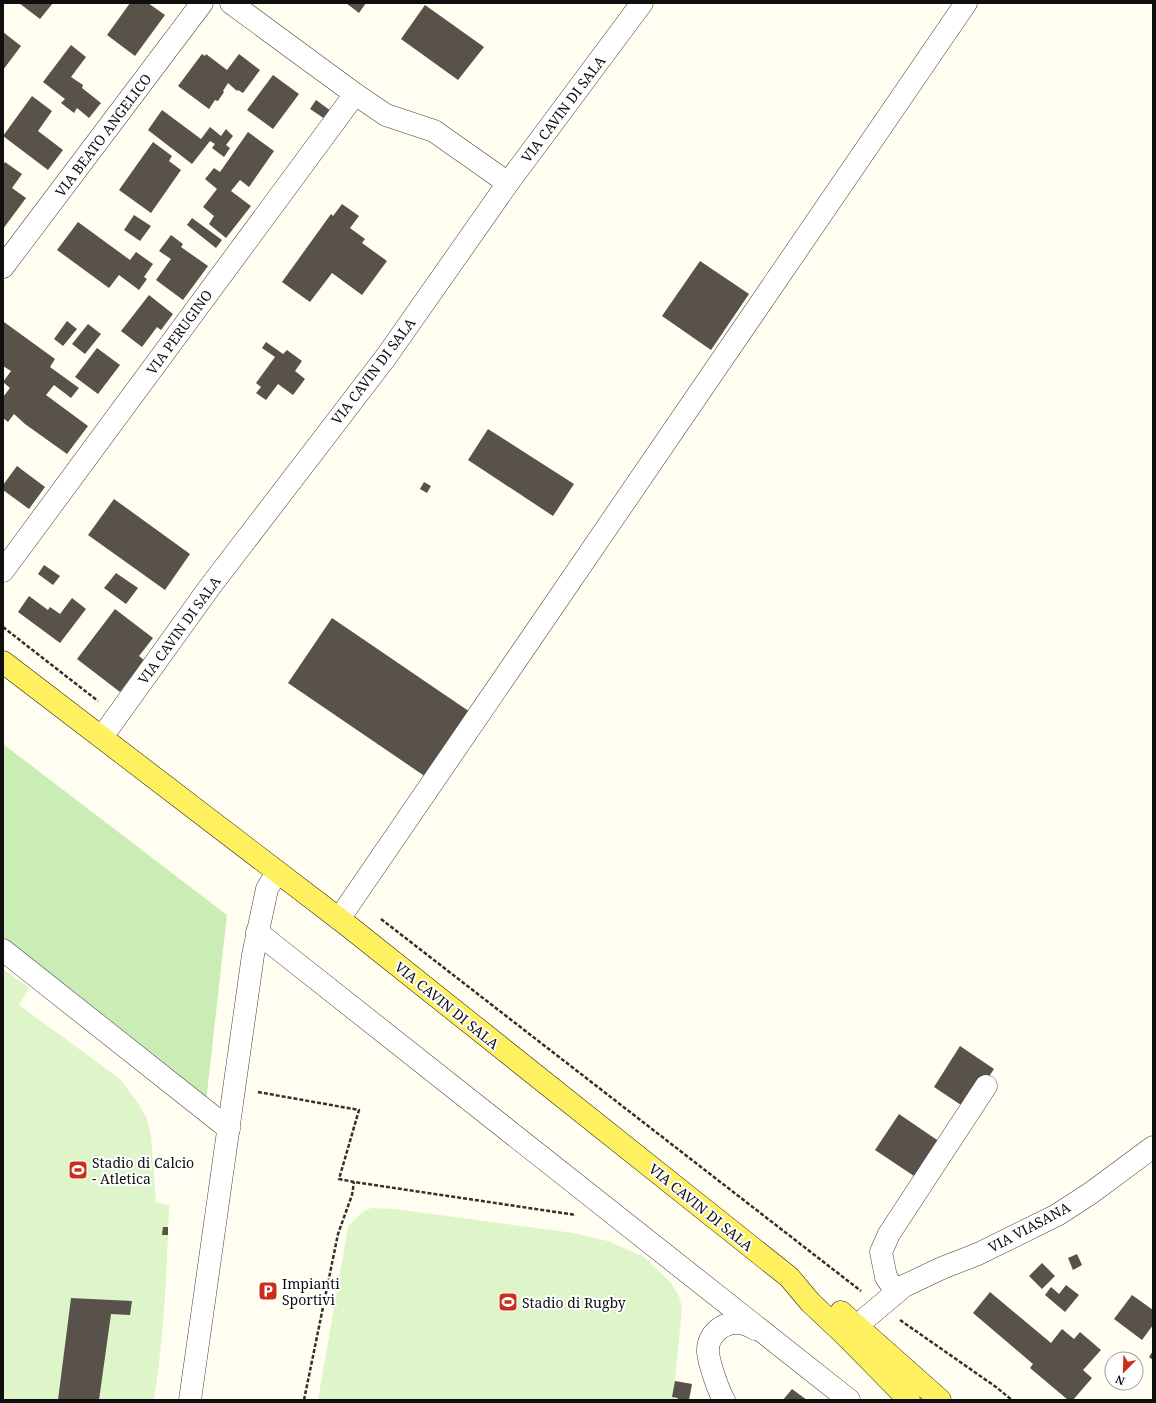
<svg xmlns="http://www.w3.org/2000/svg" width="1156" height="1403" font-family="'Noto Serif',serif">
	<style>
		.green { fill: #caedb6 }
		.pitch { fill: #def4c9 }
		.building { fill: #58524a }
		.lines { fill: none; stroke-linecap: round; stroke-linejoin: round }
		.minor-casing { stroke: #424242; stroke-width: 23 }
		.major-casing { stroke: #202020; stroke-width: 23 }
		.path { stroke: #313131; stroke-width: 2.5; stroke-dasharray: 4 2; stroke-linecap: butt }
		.minor { stroke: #fff; stroke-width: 22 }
		.major { stroke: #fff060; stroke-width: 22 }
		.labels { text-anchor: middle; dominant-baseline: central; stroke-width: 4; stroke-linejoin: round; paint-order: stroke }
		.street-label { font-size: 14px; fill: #0f0f0f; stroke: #fff }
		.poi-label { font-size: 14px; fill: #0f0f0f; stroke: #fff; text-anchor: start }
	</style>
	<rect width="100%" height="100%" fill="#fffef0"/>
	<polygon class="green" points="3,744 227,915 206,1102 3,945"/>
	<g class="pitch">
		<path d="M3,969L29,988L19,1005L120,1079L138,1103L147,1119L151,1136L156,1203L169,1205C167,1270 164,1336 154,1400H3Z"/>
		<polygon points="371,1208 394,1209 573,1233 608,1241 644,1257 671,1283 679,1296 682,1308 675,1381 692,1384 689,1400 318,1400 348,1227 361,1213"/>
	</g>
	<g class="building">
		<polygon points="19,3 53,3 40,19"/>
		<polygon points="130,3 148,3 165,15 135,56 107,35"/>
		<polygon points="346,3 366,3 359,13"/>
		<polygon points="425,5 484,47 458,80 401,39"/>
		<polygon points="3,32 21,46 3,70"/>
		<polygon points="71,45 86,57 71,77 83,85 82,88 101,103 89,118 77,108 74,113 61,103 65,99 43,82"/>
		<polygon points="202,54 205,56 206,54 227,70 239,54 260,70 243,93 238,90 237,91 228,83 223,91 224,92 218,101 215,100 209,109 178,86"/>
		<polygon points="273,75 299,94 273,129 247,110"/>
		<polygon points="32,96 52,111 38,131 63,150 48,170 3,136"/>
		<polygon points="316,100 331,111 325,119 310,109"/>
		<polygon points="162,110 201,139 210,127 221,136 226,129 233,136 226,145 230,148 224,157 212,148 215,144 210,141 192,164 148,130"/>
		<polygon points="248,132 274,151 249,187 240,180 231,191 251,206 226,238 209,224 214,216 203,207 217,189 205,179 214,168 220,172"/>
		<polygon points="153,142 172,156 169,161 181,170 151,213 119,190"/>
		<polygon points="5,162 22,174 12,188 26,198 3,229 3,165"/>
		<polygon points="342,204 359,216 350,228 365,239 362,243 387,261 362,295 332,273 310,302 282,282 331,214 333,216"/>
		<polygon points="134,215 151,226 140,241 124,230"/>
		<polygon points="192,218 222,240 216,248 187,225"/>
		<polygon points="78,222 130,260 136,252 153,264 144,277 147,279 139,290 119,275 109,288 57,250"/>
		<polygon points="171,235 183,244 181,247 208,266 183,300 156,280 171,259 159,251"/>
		<polygon points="700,261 749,294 711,350 662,316"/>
		<polygon points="149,295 173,314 161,330 157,327 142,347 121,331"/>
		<polygon points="67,321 77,329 63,346 54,339"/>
		<polygon points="4,322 55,359 50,367 79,388 71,398 54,385 46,395 88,426 67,454 25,424 14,414 8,422 3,418 3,397 10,388 3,382 11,371 3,366"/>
		<polygon points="88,324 101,334 85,354 72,344"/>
		<polygon points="266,342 283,354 287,350 302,361 295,371 305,379 293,395 278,384 266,400 256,393 261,387 256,383 275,357 262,348"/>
		<polygon points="97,348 120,365 98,394 75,377"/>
		<polygon points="488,429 574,484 553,516 468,460"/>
		<polygon points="17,466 45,487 29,509 3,490 3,485"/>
		<polygon points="424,482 431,486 427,493 420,489"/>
		<polygon points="114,499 190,554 165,590 88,535"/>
		<polygon points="44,565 60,576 53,585 38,574"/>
		<polygon points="116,573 138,588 126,604 104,588"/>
		<polygon points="29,596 48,610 50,607 60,614 72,598 86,609 60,643 18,612"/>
		<polygon points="115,609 153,638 139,656 144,660 120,692 77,659"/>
		<polygon points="332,618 470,712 426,777 288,683"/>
		<polygon points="960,1046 994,1069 967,1109 934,1087"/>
		<polygon points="899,1114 940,1142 917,1178 875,1150"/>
		<polygon points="163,1227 168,1227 168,1235 162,1235"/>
		<polygon points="1077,1254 1082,1265 1073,1270 1068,1258"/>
		<polygon points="1042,1263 1055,1276 1042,1289 1029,1276"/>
		<polygon points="1066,1285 1079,1295 1065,1312 1045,1295 1051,1287 1059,1294"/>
		<polygon points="990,1292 1051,1343 1062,1329 1074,1339 1080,1332 1101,1350 1083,1370 1092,1378 1073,1400 1068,1400 1030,1368 1033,1364 973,1313"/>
		<polygon points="1132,1295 1153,1310 1153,1325 1142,1340 1114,1319"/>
		<polygon points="71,1298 132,1301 130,1315 111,1314 99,1400 58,1400"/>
		<polygon points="1153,1351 1153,1360 1149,1357"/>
		<polygon points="675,1381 692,1384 689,1400 677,1400 678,1398 672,1397"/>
		<polygon points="792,1389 807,1400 783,1400"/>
	</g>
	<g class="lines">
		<g class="minor-casing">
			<g id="minor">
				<polyline points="231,3 355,94 386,115 434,131 508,183"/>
				<polyline points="3,267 202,3"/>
				<polyline points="3,571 355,94"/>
				<polyline points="102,737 209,588 386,357 508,183 642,3"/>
				<polyline points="339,919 966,3"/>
				<polyline points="257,932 849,1400"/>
				<polyline points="3,950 229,1129"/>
				<polyline points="896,1292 886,1277 881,1252 889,1234 986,1086"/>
				<polyline points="847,1337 866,1318 904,1286 942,1268 978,1254 1057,1215 1091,1193 1153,1147"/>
				<polyline points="190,1400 253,955 267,889 277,872"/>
				<path d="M724,1400C718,1390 709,1363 708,1352C707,1333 726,1319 744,1324C748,1325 752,1327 755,1329"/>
			</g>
		</g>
		<g class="major-casing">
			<g id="major">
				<polyline points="3,662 347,925 789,1277 810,1302 847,1337 909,1400"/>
				<polyline points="841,1312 940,1400"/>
			</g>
		</g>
		<g class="path">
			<polyline points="3,627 98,701"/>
			<polyline points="381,919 861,1291"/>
			<polyline points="258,1092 359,1110 339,1179 354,1182 576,1215"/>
			<polyline points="900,1320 996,1387 1012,1400"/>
			<polyline points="304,1400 338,1234 352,1195 354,1182"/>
		</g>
		<use href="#minor" class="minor"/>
		<use href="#major" class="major"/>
	</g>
	<defs>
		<g id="stadium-square" transform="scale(1)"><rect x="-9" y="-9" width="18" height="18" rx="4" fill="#cb2d1a" stroke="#fff"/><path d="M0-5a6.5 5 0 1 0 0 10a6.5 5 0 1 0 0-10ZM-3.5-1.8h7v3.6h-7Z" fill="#fff"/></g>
		<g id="parking-square" transform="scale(1)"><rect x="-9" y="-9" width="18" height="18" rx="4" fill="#cb2d1a" stroke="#fff"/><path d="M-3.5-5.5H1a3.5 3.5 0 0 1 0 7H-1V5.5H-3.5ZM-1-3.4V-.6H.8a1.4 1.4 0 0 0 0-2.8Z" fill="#fff"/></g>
	</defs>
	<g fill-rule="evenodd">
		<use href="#stadium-square" x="78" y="1170"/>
		<use href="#parking-square" x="268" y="1291"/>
		<use href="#stadium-square" x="508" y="1302"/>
	</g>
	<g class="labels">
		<g class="street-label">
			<text transform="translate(563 109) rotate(-53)">VIA CAVIN DI SALA</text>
			<text transform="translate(103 135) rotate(-53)">VIA BEATO ANGELICO</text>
			<text transform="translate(179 332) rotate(-54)">VIA PERUGINO</text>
			<text transform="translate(373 371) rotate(-53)">VIA CAVIN DI SALA</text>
			<text transform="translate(179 630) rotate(-54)">VIA CAVIN DI SALA</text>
			<text transform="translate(447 1005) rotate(39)">VIA CAVIN DI SALA</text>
			<text transform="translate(701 1207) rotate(39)">VIA CAVIN DI SALA</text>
			<text transform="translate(1029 1227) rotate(-28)">VIA VIASANA</text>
		</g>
		<g class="poi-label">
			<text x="92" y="1162">Stadio di Calcio<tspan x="92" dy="16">- Atletica</tspan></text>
			<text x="282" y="1283">Impianti<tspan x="282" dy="16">Sportivi</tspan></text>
			<text x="522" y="1302">Stadio di Rugby</text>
		</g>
	</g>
	<rect width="1156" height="1403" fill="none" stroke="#0f0f0f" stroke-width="8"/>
	<g transform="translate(1124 1371) rotate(203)"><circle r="19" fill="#ffffff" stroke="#9f9f9f"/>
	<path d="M0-3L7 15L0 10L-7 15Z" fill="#cb2d1a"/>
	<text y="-6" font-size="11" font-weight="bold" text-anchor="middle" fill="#0f0f0f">N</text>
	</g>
</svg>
